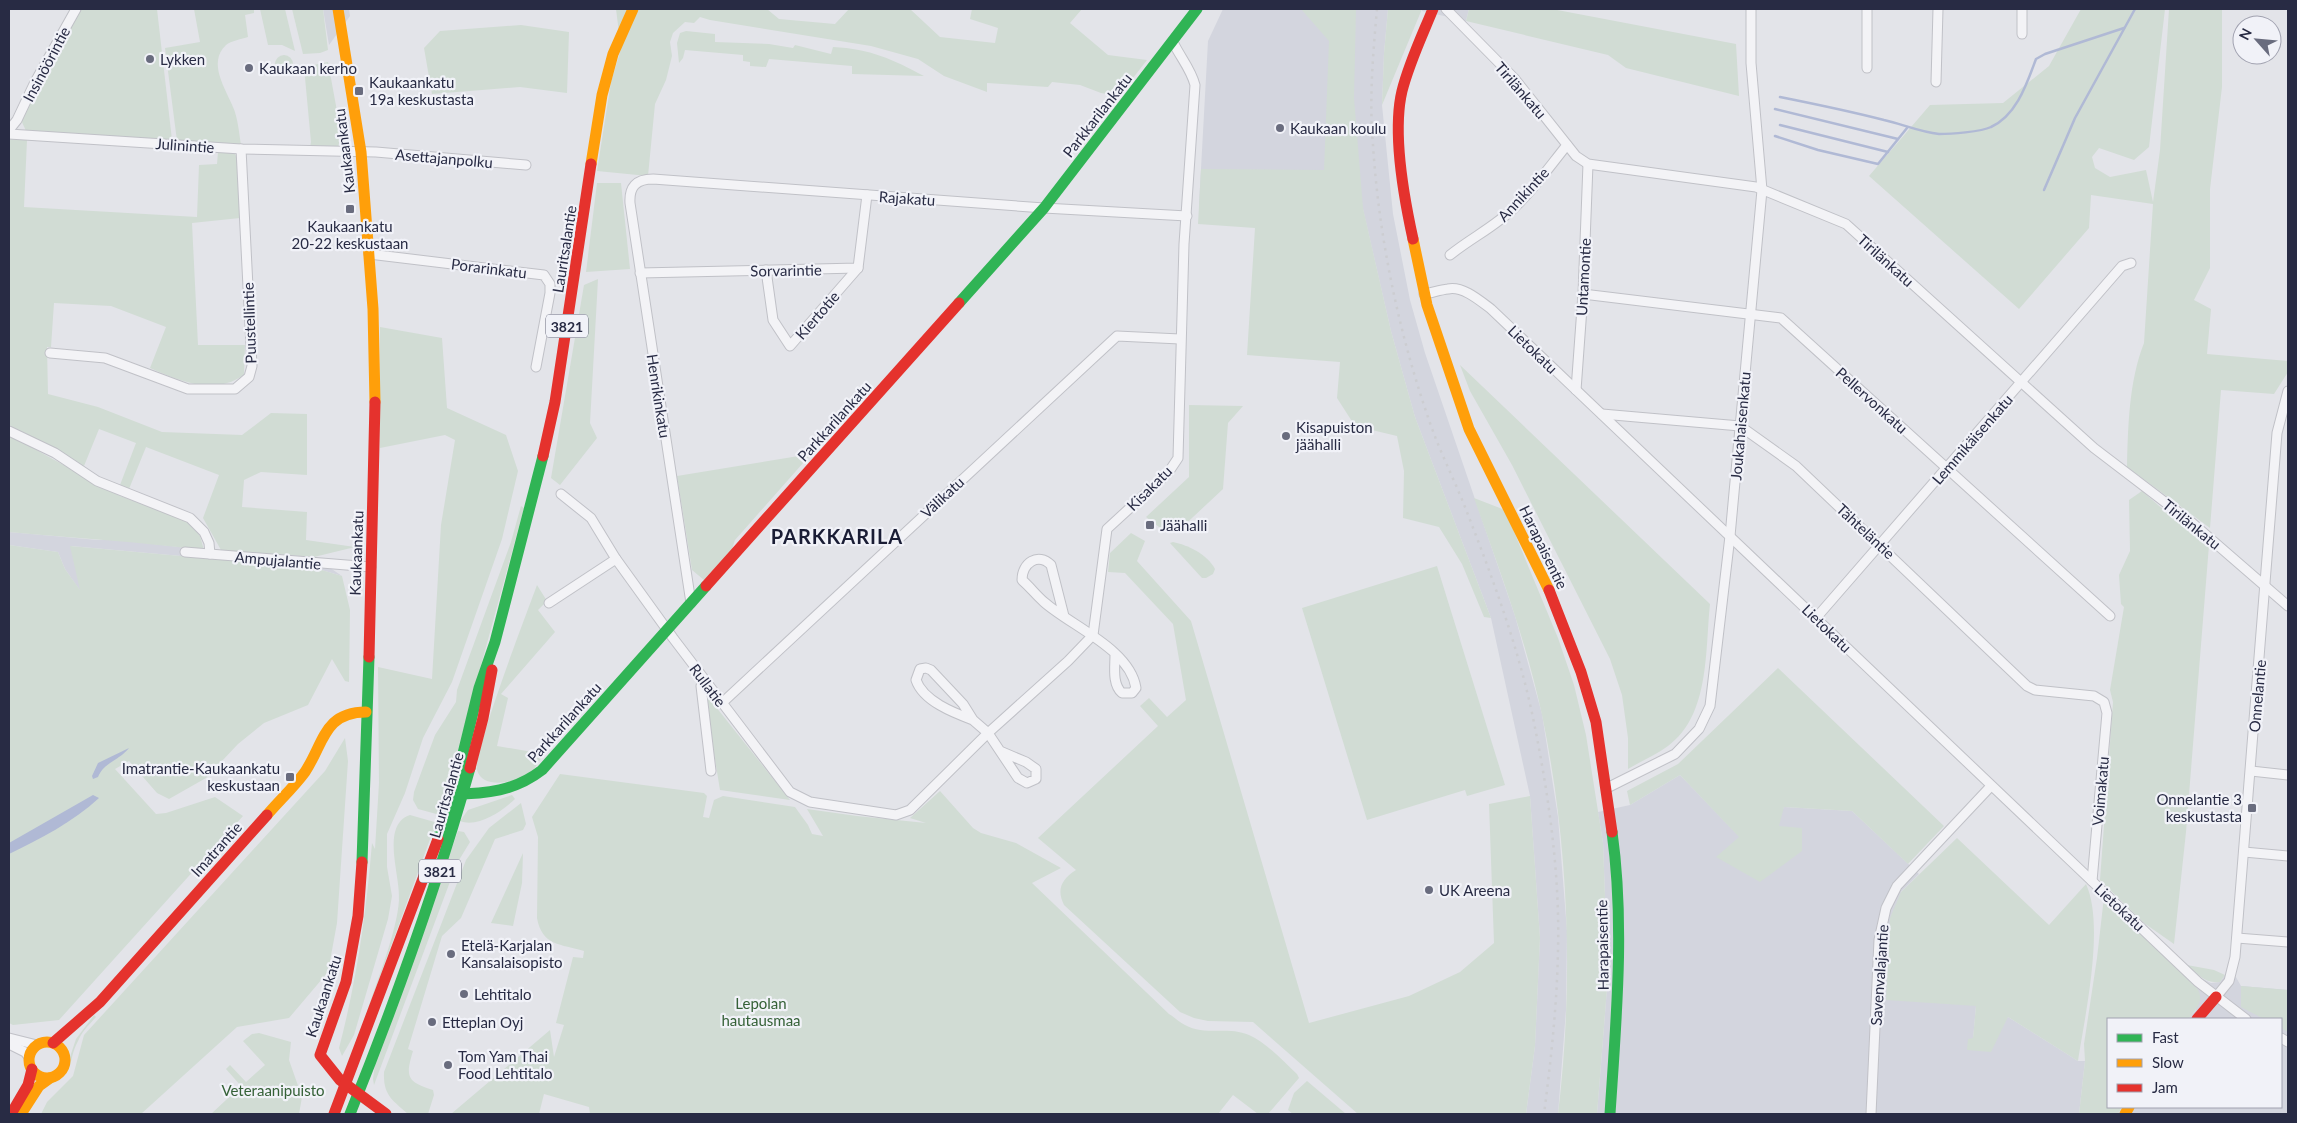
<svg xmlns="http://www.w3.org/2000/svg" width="2297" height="1123" font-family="Lato,sans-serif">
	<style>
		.built { fill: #d3d5de }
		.green { fill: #d1dcd4 }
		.water { fill: #b0b9d5 }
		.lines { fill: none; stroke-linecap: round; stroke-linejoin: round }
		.stream { stroke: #b0b9d5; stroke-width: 2.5 }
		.street-casing { stroke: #c0c1c7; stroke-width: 11 }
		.street { stroke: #f3f3f6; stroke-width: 9 }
		.fast { stroke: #30b455; stroke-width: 11 }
		.slow { stroke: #ff9f0a; stroke-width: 11 }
		.jam { stroke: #e5322d; stroke-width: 11 }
		.rail { stroke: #cccdd1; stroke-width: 2.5; stroke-dasharray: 2.5 5; stroke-linecap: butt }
		.poi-dot { fill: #696c7e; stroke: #f1f2f8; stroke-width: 2 }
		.labels { text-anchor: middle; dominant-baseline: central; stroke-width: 4.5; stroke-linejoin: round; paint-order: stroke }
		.shield { fill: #f1f2f8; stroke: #64677a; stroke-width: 1 }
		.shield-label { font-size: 14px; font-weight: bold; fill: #282b44 }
		.poi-label { font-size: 15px; fill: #282b44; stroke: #f1f2f8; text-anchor: start }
		.street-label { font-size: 15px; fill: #282b44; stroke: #f1f2f8 }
		.park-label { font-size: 15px; fill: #356137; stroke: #f1f2f8 }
		.district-label { font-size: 20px; font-weight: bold; letter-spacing: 1px; fill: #1a1d35; stroke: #f1f2f8 }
	</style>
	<rect width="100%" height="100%" fill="#e3e4e9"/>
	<g class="built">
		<polygon points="323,9 349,9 350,16 329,45"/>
		<polygon points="1223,9 1388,9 1384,53 1382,105 1393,214 1410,300 1425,353 1515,616 1542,714 1558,817 1567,931 1566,1010 1558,1114 1526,1114 1535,1046 1540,938 1530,796 1491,618 1415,417 1391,331 1363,209 1199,205 1208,41"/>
		<polygon points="1422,9 1469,9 1466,21 1422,11"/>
		<polygon points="9,532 98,540 121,540 204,550 314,557 342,576 315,568 71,546 81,592 65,569 58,552 9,545"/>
		<polygon points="1680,775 1757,855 1784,807 1852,811 1919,874 1901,892 1976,1006 1973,1039 1967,1049 2008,1017 2078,1061 2085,1061 2079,1114 1597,1114 1608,976 1603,843 1598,812 1630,805"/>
		<polygon points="2228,963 2241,986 2288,990 2288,1114 2118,1114 2122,1107 2281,1107 2281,1019 2188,1019 2196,1010 2197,988 2193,986 2201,978 2211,983 2220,982 2225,975"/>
	</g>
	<g class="green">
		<polygon points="81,9 157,9 172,140 26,131 22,122 22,113"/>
		<path d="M194,9H254V13L245,15L248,37C242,39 231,41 226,45C207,63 226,89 233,107C238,118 239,133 241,145L177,141L165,48L200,42Z"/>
		<polygon points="260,9 285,9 295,51 282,45 268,45"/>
		<polygon points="292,9 323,9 328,50 320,53 303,54"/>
		<polygon points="616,9 767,9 779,19 835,24 849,9 910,9 940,37 995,43 998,28 970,19 972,9 1082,9 1070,23 1108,55 1147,60 1119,96 1101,93 1080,85 1052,82 1048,87 987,83 987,92 944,76 918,59 871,46 710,20 700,17 694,23 685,22 673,33 670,42 672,56 666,80 655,104 648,176 597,171 611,82 621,49"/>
		<polygon points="1301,9 1356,9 1354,98 1363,208 1391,331 1415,417 1491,618 1484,617 1462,564 1439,527 1403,518 1404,471 1397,436 1355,426 1337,398 1340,362 1247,355 1255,228 1198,224 1201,169 1324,170 1329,41"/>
		<polygon points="1388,9 1422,9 1382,105 1384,53"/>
		<polygon points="1469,9 1552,9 1736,44 1739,96 1626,68 1608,55 1466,21"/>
		<path d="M2081,9H2165L2149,147L2134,160L2099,148L2092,157L2095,168L2110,177L2146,170L2153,202L2160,150L2169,9H2222V87L2210,189V268L2194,300L2211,309L2207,354L2288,361V372L2274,394L2221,390L2210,528L2127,467C2128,426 2129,381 2144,343L2153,204L2091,195L2089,228L2019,309L1869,176L1930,105L2003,103L2049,66Z"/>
		<polygon points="521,25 569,32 567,93 520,87 432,94 424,48 440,31"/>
		<path d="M686,31L715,34V42L769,44L793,48L795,45L831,54L833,47C871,49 892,59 924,76L852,74V66L769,59L766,67L750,66V62L743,61V55L685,50L683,58L679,63L677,43L680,33Z"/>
		<circle cx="284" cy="64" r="9"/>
		<polygon points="328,62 341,133 338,148 310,147 311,142 304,67"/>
		<path d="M9,139L27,140L24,207L197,217L199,165L217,164L218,152L234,153L237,157L240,218L192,223L198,345H245L244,375C213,396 180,381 150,368L166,327L111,306L54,303L51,347H47L48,394L98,407L162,432L242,435L271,413L307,414V475L261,472L244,480L242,507L307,512L306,540L355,547L314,557L221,550L203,518L219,475L146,447L129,489L120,485L136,443L99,429L84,466L9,425Z"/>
		<polygon points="597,183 621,183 630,269 586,272"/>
		<polygon points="598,279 590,423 597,438 560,485 551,478 584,285"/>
		<path d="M380,327L442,338L447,408L506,435L518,471L502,539L452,682L423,738L405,793L387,834V867L392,896L388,919L354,1035L342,1056L339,1048C357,979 366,915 372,843L375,849L379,783L378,667L432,679L441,525L455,440L445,435L380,448Z"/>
		<path d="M1460,365L1710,604C1705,651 1710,715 1668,746C1656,755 1641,761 1628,769V738L1622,695L1610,659L1512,465L1470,391Z"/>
		<polygon points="1189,405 1243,406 1228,423 1223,489 1177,532 1163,530 1146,517 1189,477"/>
		<path d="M9,435L120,496L189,521L200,536L204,550C139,542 74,538 9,532Z"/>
		<polygon points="811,454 735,540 732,549 704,580 692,570 677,476"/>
		<polygon points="2142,491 2174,519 2209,545 2186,832 2174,944 2144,923 2100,880 2113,702 2110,690 2124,607 2121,604 2119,575 2130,551 2129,500"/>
		<path d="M1474,498L1505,510L1558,638L1574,685L1586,735L1603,843L1608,976L1597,1114H1558C1574,982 1569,845 1542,715C1526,640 1499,569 1474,498Z"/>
		<polygon points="521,506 524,508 440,815 418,809 413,800 414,792 435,735 456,702 457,690 511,542"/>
		<path d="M1131,533L1145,541L1137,561L1191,621L1309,1023L1409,996L1460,972L1494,943L1489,804L1530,796L1540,938L1535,1046L1526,1114H1358L1253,1022L1208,1021L1194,1018L1180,1012L1064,905C1056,889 1062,879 1076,870L1038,838L1158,726L1140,706L1149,698L1167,717L1186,700L1173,624L1125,573L1108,572L1110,553Z"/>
		<path d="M1173,542C1188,545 1207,554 1215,569L1213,574L1206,578H1202L1170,543Z"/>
		<polygon points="9,545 58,552 65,569 80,590 70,546 315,568 342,576 350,610 349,682 345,681 332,659 308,705 264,723 238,744 206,778 169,799 157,793 129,761 115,769 156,814 166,813 215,797 243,816 59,1020 13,1025 9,1023"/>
		<polygon points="1437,566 1505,785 1467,796 1465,790 1367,820 1302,608"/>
		<path d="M537,585L547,601L538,610L555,632L501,694L508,698L497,746L544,754C540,759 536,768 531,772C519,782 483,791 477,770C472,755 528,610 537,585Z"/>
		<polygon points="1778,668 1944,826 1908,864 1852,811 1784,807 1779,826 1802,828 1802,851 1760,882 1716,857 1739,837 1680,775 1630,805 1627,791 1678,764"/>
		<polygon points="704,692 783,791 790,800 720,790"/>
		<polygon points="345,738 348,761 337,923 328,972 289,1018 237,1027 141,1114 41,1114 47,1102 73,1076 84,1035 325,771"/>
		<path d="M560,774L704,793L707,796L703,817L709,818L714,800L723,796L795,807L808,825L812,834L823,836L807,809L857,816L926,823L910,818L940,791L973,828L981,833L1016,843L1061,868L1032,883L1169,1014C1174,1017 1179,1022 1185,1025C1204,1036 1229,1026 1249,1035C1267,1043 1283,1061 1297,1074L1299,1078L1268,1114H1258L1233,1095L1218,1114H590L589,1107L544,1094L539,1114H451L550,1030L554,1057L564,1025L556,1023L573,957L583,958L584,951C561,944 542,946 537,918L538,837L532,817Z"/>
		<path d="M512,795L515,799C502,811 478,828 460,821L468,810Z"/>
		<path d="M521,803L526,824L523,830L495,839L461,918L442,936L408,1049L413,1051C405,1077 407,1082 433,1090L434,1095L428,1114H408C392,1100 383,1095 384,1072L466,860L489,828Z"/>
		<path d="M410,815L438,823L435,831H433L367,1012C377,980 397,932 399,900C401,876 380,825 410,815Z"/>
		<polygon points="458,831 464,832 470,842 459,860 451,879 374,1085 373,1079 375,1064"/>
		<path d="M1957,838L2049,925L2086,884C2105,925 2085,1015 2078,1061L2008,1017L1991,1052L1967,1050L1968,1039L1973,1038L1976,1006L1886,1000L1890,918L1901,892Z"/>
		<polygon points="523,853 522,883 513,926 491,923"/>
		<path d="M2104,897L2197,988C2205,1000 2196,1010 2188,1019H2108V1107H2122L2118,1114H2079L2085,1061L2084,1044L2097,958Z"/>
		<path d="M2187,965L2214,970L2225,975L2220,982C2205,984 2198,974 2187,965Z"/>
		<polygon points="2241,986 2288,990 2288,1032 2281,1028 2281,1019 2264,1019 2241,1007"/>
		<path d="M94,1015L96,1017C90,1024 83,1030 79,1039C65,1065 79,1071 45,1087L65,1072L76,1039Z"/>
		<polygon points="259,1033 291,1042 289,1060 302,1097 299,1114 211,1114 241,1086 226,1069 230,1065 246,1082 265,1065 243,1041 252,1034"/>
		<polygon points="1307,1081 1346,1114 1293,1114 1288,1110 1294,1093"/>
	</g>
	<g class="water">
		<path d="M129,748C120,760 104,762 98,777L93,779L92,776L98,763Z"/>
		<path d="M93,795L99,798C73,822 40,839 9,854V843Z"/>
	</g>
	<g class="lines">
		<g class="stream">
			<path d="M1780,97C1815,104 1849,111 1884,120C1902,124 1920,132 1939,134C1950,134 1981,132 1991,127C2017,115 2027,83 2036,59L2045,54L2124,28"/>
			<polyline points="1775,109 1898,139"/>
			<polyline points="1780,125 1888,152"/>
			<polyline points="1775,136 1818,150 1878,164 1907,128"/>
			<polyline points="2044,190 2075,118 2135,9"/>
		</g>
		<g class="street-casing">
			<g id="street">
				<polyline points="1446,9 1514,78 1576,156 1588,164 1756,187 1846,224 2094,448 2191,522 2288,606"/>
				<polyline points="2022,9 2022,34"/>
				<polyline points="1867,68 1867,9"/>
				<polyline points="1936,82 1938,9"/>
				<polyline points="9,130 17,120 35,82 76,9"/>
				<polyline points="9,134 241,149 376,152 526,165"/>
				<polyline points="369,254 544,275 550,284 550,293 536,367"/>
				<path d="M1450,255C1471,238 1496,226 1515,207C1534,189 1550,166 1567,145"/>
				<polyline points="766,270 773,320 790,346 858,268"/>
				<polyline points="640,273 858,268 867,195"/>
				<path d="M1424,294C1432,293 1439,290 1448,289C1463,286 1479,300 1491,309L2198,982L2246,1019"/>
				<polyline points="1583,294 1781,318 2110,616"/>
				<polyline points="50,353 105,358 188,389 235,389 249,377 252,366 241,149"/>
				<polyline points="1576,390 1583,294 1588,164"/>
				<polyline points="1602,414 1740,426 1796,466 2027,686 2035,690 2094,696 2104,702 2107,713 2092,881"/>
				<polyline points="9,431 55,453 97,481 190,518 204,532 209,543 210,554"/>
				<path d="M561,494L591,518L616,559L673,638L790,792L810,802L896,815L910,810L988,733L1068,661L1093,635L1107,529L1168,473L1178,458L1184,244L1195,85C1191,69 1180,57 1173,42"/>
				<polyline points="185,552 371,567"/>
				<polyline points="549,603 616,559"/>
				<path d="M691,603L630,203C629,187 636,179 653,179L1044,208L1187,216"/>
				<path d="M1064,616L1051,565C1038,552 1022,563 1022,580C1030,587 1036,595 1044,602C1071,626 1130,649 1136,688L1132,693H1122C1112,684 1115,667 1115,655"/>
				<polyline points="1816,618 2122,266 2131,263"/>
				<polyline points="705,681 701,686 711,771"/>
				<polyline points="722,703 1117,336 1180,339"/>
				<path d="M973,720C954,713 923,701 916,680L920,669L926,668L931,670L963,704L973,720L988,733L1018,778L1027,783L1036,779V769L1026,762L1000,751"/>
				<polyline points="2251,771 2288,775"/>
				<polyline points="1607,788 1675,754 1699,729 1710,706 1730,536 1762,190 1751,63 1751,9"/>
				<polyline points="2244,852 2288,856"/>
				<polyline points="2237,938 2288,942"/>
				<polyline points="2216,997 2229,981 2235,957 2277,433 2288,391"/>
				<polyline points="9,1038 37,1045"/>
				<polyline points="2281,1038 2288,1042"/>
				<polyline points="9,1044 25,1052 29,1057"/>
				<polyline points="1871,1114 1879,940 1886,908 1897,886 1991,786"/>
			</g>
		</g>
		<use href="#street" class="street"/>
		<g class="fast">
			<polyline points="959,303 1044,208 1197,9"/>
			<path d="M453,794C486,794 515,791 542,770L706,586"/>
			<polyline points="438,839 453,794 479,688 495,642 543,456"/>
			<polyline points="362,862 369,657"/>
			<path d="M350,1114C396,1000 437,886 470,768"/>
			<path d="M1610,1114C1616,1022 1625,924 1612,832"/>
		</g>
		<g class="slow">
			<polyline points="338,9 361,152 373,309 375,402"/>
			<polyline points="591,164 602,95 613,54 633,9"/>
			<polyline points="1413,239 1427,305 1469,429 1549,590"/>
			<path d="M267,815C279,801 294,787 305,772C324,743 324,712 366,712"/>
			<circle cx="47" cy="1060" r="18"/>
			<polyline points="21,1114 39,1086 50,1078"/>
			<polyline points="2125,1114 2129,1107"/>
		</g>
		<g class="jam">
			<path d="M1413,239C1404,198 1392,133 1402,91C1409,63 1422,36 1433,9"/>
			<polyline points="543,456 555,402 591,164"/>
			<polyline points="706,586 959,303"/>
			<polyline points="1549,590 1581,672 1596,722 1612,832"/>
			<polyline points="369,657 375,402"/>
			<polyline points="470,768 483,718 492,670"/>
			<polyline points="362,862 358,916 346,982 320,1055 340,1080 386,1114"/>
			<polyline points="2197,1019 2216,997"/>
			<polyline points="53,1043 100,1002 267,815"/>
			<polyline points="11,1114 28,1085 32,1069"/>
			<polyline points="334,1114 438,839"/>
		</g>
		<path class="rail" d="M1377,9C1373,54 1369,100 1373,145C1379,239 1399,334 1430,423C1440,452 1454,479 1465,507C1491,574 1517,643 1532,713C1548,790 1560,871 1558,950C1557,1005 1551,1060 1544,1114"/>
	</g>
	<g class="poi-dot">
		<circle cx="150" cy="59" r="5"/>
		<circle cx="249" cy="68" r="5"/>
		<rect x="354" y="86" width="10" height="10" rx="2.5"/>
		<circle cx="1280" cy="128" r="5"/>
		<rect x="345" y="204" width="10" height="10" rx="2.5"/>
		<circle cx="1286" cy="436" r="5"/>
		<rect x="1145" y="520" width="10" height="10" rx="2.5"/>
		<rect x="285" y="772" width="10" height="10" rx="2.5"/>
		<rect x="2247" y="803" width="10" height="10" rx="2.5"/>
		<circle cx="1429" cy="890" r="5"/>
		<circle cx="451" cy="954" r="5"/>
		<circle cx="464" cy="994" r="5"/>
		<circle cx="432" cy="1022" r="5"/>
		<circle cx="448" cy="1065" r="5"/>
	</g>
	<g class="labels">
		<g class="shield">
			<rect x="546" y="314.5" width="42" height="23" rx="4"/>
			<rect x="419" y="859.5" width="42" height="23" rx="4"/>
		</g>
		<g class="shield-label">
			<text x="567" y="326">3821</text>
			<text x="440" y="871">3821</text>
		</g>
		<g class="poi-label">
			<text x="160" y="59">Lykken</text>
			<text x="259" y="68">Kaukaan kerho</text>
			<text x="369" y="82">Kaukaankatu<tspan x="369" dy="17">19a keskustasta</tspan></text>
			<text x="1290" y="128">Kaukaan koulu</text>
			<text x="350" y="226" text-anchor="middle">Kaukaankatu<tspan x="350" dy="17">20-22 keskustaan</tspan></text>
			<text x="1296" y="427">Kisapuiston<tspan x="1296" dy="17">jäähalli</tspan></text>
			<text x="1160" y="525">Jäähalli</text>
			<text x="280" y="768" text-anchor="end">Imatrantie-Kaukaankatu<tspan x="280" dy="17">keskustaan</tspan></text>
			<text x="2242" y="799" text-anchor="end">Onnelantie 3<tspan x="2242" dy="17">keskustasta</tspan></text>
			<text x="1439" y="890">UK Areena</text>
			<text x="461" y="945">Etelä-Karjalan<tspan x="461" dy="17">Kansalaisopisto</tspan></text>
			<text x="474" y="994">Lehtitalo</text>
			<text x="442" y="1022">Etteplan Oyj</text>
			<text x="458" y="1056">Tom Yam Thai<tspan x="458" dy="17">Food Lehtitalo</tspan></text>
		</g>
		<g class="street-label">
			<text transform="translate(46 64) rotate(-62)">Insinöörintie</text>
			<text transform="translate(1521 90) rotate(49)">Tirilänkatu</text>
			<text transform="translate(1097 115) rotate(-52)">Parkkarilankatu</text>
			<text transform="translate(185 145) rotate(4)">Julinintie</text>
			<text transform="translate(344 151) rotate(-97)">Kaukaankatu</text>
			<text transform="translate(444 158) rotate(5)">Asettajanpolku</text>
			<text transform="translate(1523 194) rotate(-47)">Annikintie</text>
			<text transform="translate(907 198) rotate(4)">Rajakatu</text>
			<text transform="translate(564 249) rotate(-81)">Lauritsalantie</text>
			<text transform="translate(1886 260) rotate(42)">Tirilänkatu</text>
			<text transform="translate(489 268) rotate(7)">Porarinkatu</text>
			<text transform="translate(786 270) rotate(-1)">Sorvarintie</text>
			<text transform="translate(1583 277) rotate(-87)">Untamontie</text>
			<text transform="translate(817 315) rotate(-49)">Kiertotie</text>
			<text transform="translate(249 323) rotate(-92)">Puustellintie</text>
			<text transform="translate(1533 349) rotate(44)">Lietokatu</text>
			<text transform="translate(659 396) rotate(81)">Henrikinkatu</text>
			<text transform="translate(1872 400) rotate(42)">Pellervonkatu</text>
			<text transform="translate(834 421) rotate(-48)">Parkkarilankatu</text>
			<text transform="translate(1740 426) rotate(-85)">Joukahaisenkatu</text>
			<text transform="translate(1972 439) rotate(-49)">Lemmikäisenkatu</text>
			<text transform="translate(1149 488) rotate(-45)">Kisakatu</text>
			<text transform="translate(942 497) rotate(-43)">Välikatu</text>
			<text transform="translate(2192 524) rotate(39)">Tirilänkatu</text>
			<text transform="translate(1866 531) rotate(43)">Tähteläntie</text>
			<text transform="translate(1544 547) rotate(64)">Harapaisentie</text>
			<text transform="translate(356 553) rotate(-88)">Kaukaankatu</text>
			<text transform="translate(278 560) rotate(5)">Ampujalantie</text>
			<text transform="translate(1827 628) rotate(44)">Lietokatu</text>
			<text transform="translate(708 685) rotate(53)">Rullatie</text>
			<text transform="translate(2257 696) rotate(-85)">Onnelantie</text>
			<text transform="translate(564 722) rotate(-48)">Parkkarilankatu</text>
			<text transform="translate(2100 791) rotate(-85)">Voimakatu</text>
			<text transform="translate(446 795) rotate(-74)">Lauritsalantie</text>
			<text transform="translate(216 849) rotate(-48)">Imatrantie</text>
			<text transform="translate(2120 907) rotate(43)">Lietokatu</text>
			<text transform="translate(1602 945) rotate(-91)">Harapaisentie</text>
			<text transform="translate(1879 975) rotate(-86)">Savenvalajantie</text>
			<text transform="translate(323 996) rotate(-72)">Kaukaankatu</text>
		</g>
		<g class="park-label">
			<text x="761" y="1003">Lepolan<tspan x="761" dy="17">hautausmaa</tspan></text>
			<text x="273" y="1090">Veteraanipuisto</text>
		</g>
		<g class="district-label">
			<text x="837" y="536">PARKKARILA</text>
		</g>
	</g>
	<rect width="2297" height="1123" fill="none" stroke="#282b44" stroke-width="20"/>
	<rect x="2107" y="1018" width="175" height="90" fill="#f1f2f8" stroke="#a1a2b0"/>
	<rect x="2117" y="1034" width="25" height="8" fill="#30b455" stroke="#a1a2b0"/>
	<text x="2152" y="1043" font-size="15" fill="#282b44">Fast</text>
	<rect x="2117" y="1059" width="25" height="8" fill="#ff9f0a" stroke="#a1a2b0"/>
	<text x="2152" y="1068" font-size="15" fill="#282b44">Slow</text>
	<rect x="2117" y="1084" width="25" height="8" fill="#e5322d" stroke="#a1a2b0"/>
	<text x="2152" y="1093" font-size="15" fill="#282b44">Jam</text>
	<g transform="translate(2257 40) rotate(297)"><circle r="24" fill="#f1f2f8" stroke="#a1a2b0"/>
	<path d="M0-4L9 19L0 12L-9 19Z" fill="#696c7e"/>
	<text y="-8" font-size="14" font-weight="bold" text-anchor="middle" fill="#282b44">N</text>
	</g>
</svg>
